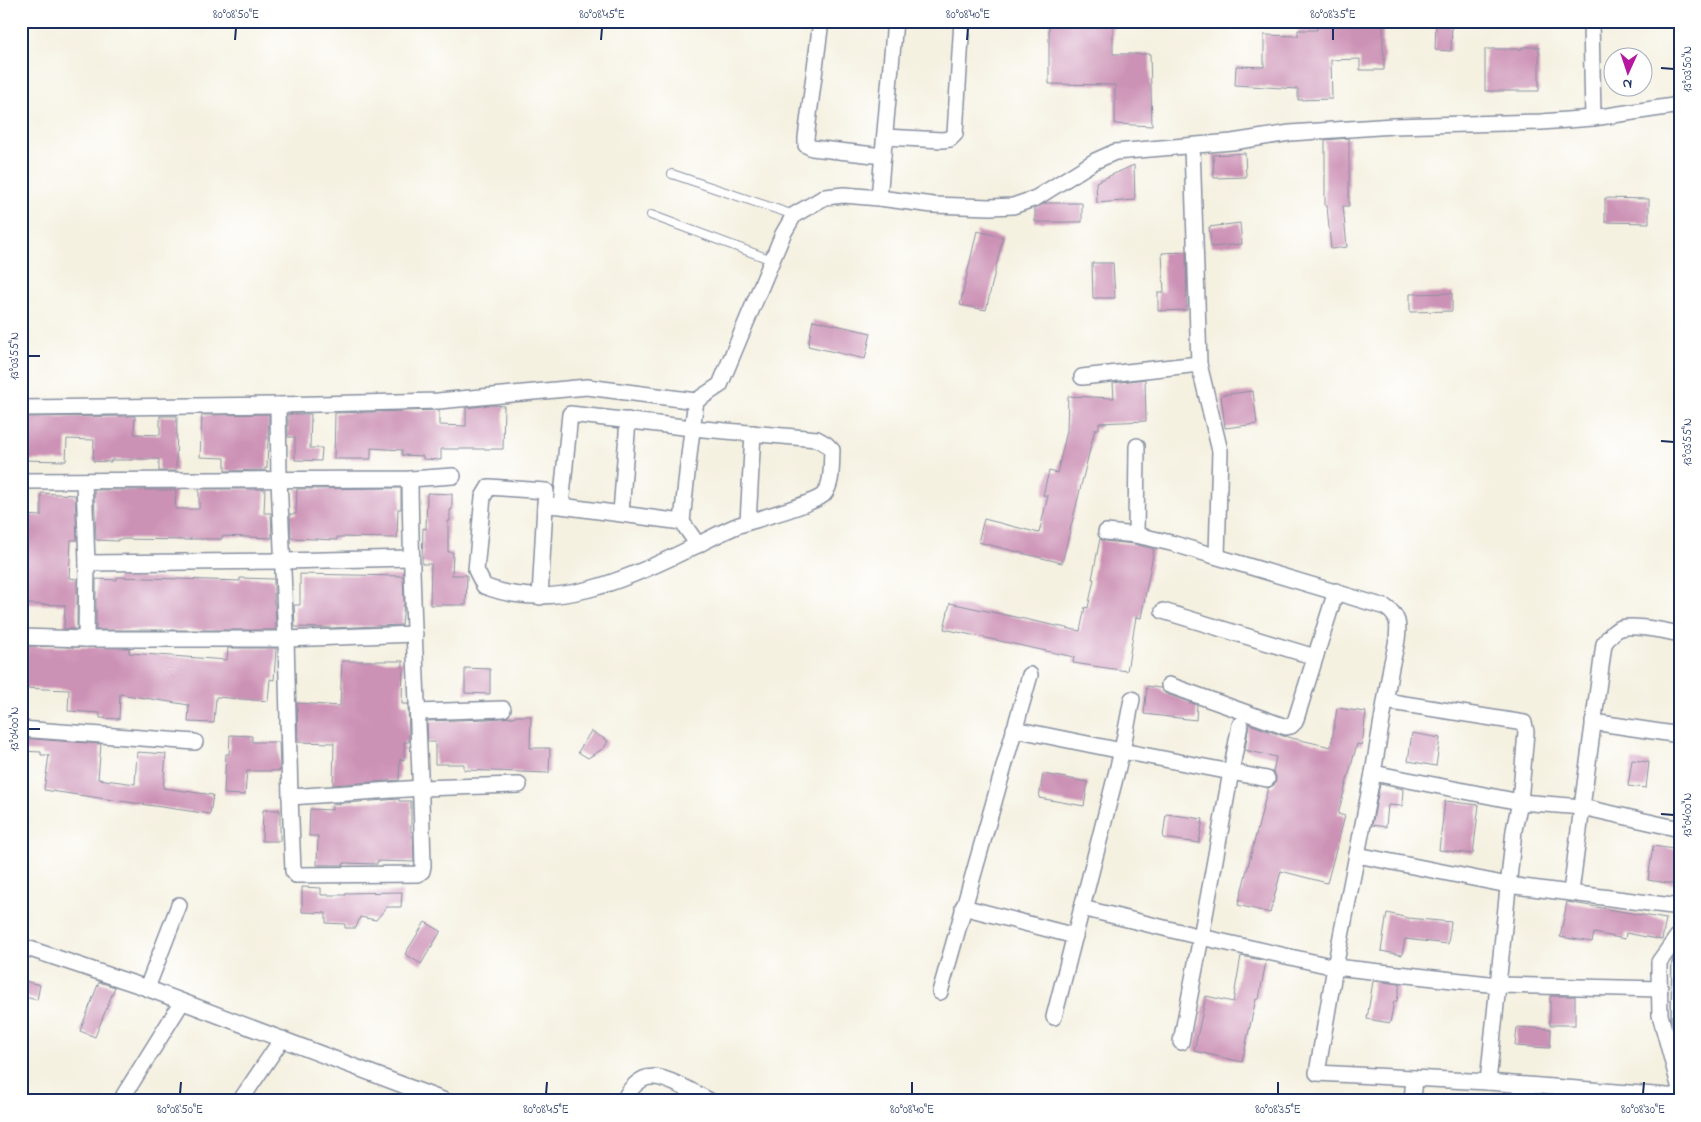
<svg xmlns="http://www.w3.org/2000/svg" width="1701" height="1122" font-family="'Indie Flower',sans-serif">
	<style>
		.building { fill: #cc92b5 }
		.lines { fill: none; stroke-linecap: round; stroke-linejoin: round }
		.service-casing { stroke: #8890a0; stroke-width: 10 }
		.minor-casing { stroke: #8890a0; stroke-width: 18 }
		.service { stroke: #fff; stroke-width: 8 }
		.minor { stroke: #fff; stroke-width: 15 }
		.ticks { fill: none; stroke: #1b2f5e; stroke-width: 2 }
		.neatline { fill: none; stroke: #1b2f5e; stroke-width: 2 }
		.ticks-label { font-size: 12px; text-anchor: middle; fill: #1b2f5e }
	</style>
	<rect width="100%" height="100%" fill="#fff"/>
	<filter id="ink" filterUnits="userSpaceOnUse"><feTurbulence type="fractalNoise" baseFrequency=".02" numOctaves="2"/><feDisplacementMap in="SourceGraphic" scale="10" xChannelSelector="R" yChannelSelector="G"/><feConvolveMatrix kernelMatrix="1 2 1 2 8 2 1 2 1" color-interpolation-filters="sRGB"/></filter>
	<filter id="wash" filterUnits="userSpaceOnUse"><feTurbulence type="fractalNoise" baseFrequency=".0096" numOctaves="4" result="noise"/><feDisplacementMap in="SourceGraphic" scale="20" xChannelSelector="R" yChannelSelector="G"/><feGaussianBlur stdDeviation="1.12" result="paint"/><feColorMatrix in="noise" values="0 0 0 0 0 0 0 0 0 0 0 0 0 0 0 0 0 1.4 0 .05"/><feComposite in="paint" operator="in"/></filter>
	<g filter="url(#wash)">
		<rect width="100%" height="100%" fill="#f5f1e1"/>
		<g id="blocks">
			<g class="building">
				<polygon points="1049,21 1113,21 1113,54 1150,54 1152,126 1115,124 1115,85 1049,84"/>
				<polygon points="1317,21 1383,21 1383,52 1384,52 1384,70 1360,70 1360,59 1331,60 1332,99 1298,100 1298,89 1235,85 1236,66 1264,67 1264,35 1298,36 1298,30 1317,30"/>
				<polygon points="1436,21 1452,21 1451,51 1435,50"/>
				<polygon points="1522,47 1539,47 1539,91 1485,91 1485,49 1522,49"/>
				<polygon points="1349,138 1349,206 1343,206 1347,247 1331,249 1327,206 1325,206 1325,140"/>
				<polygon points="1245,153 1246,177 1214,178 1213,155"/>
				<polygon points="1134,165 1135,200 1097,203 1096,182"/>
				<polygon points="1605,198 1649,199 1649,223 1605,222"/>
				<polygon points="1046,203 1082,203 1082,222 1035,222 1035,208"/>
				<polygon points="1240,223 1242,244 1211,247 1209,227"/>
				<polygon points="977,231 1003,237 986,310 960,305"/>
				<polygon points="1186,252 1187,310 1158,311 1158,292 1164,292 1162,253"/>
				<polygon points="1092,263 1113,263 1115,298 1093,298"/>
				<polygon points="1452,293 1452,311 1410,312 1410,294"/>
				<polygon points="813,320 871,333 865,359 808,346"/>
				<polygon points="1145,379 1146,421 1099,423 1099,429 1095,429 1062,563 978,542 984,519 1039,533 1048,496 1043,495 1049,471 1057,473 1067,431 1068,396 1114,398 1113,383"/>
				<polygon points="1253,391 1257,424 1225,428 1221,395"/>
				<polygon points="490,405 504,406 503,449 441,449 441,460 423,459 423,456 402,455 402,450 371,448 371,459 334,459 335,413 439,410 439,425 466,426 466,408"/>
				<polygon points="269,414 267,468 265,468 265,470 225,471 225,458 200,457 202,415"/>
				<polygon points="288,414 311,414 310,448 322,448 321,461 295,460 295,437 288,437"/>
				<polygon points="135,416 134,434 160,435 160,416 177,416 176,471 159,471 159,459 133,459 133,460 111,460 111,462 93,461 94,440 67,439 66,461 21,460 21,417"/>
				<polygon points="401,488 401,509 398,509 397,538 337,537 337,540 291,538 290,514 296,514 297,489"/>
				<polygon points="199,489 265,489 264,513 271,513 272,538 222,536 222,539 190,539 190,540 118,539 118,541 96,540 94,490 176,490 175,509 199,509"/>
				<polygon points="41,493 75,495 77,540 71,540 69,578 77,579 77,629 64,629 65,605 25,604 25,575 21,575 21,515 41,516"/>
				<polygon points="427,493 452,494 452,510 450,510 450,521 448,521 448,552 453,552 452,575 467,575 466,605 430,605 431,564 422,564 423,528 426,529"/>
				<polygon points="1100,539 1105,541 1134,544 1154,549 1141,618 1136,617 1127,671 1073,663 1074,657 944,629 950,603 1080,631 1085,607 1088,608 1094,579 1092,579"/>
				<polygon points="300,574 403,576 404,602 402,625 330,628 295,627 294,605 300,605"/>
				<polygon points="117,577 240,581 240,578 274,579 274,604 275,604 276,630 96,630 96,579 117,580"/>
				<polygon points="21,646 129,648 129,653 227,660 228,648 276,648 274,680 270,679 268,701 216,697 214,723 188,722 189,705 120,694 119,719 100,718 100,713 68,711 69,690 21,688"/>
				<polygon points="342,661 403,661 402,704 408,704 409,742 404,742 404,760 400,759 399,780 333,785 334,743 298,742 297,703 340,706"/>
				<polygon points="465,668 490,669 490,694 465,693"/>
				<polygon points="1147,686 1160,688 1166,694 1197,705 1196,720 1144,714"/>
				<polygon points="1337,708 1366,712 1362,745 1357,744 1338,814 1345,816 1327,883 1281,871 1270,913 1238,905 1268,788 1274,785 1276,780 1276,776 1273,772 1276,757 1245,750 1249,724 1283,736 1331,747"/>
				<polygon points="514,716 531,716 530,748 550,748 549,773 464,770 464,764 435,764 435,742 428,742 427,721 487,719 514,717"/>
				<polygon points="591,731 608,741 604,748 588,758 578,752"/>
				<polygon points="1412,733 1440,738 1436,766 1408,761"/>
				<polygon points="230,735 252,736 252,742 279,742 280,771 247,771 245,795 224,794 226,754 229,754"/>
				<polygon points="21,738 101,744 98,779 135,784 137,752 166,754 163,788 213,795 210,814 44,790 49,755 41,755 41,752 21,751"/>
				<polygon points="1632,760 1649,762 1646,788 1628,786"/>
				<polygon points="1043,774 1088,782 1084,806 1039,798"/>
				<polygon points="1380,784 1403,789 1402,806 1388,805 1386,827 1372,825"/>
				<polygon points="399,799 399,801 411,801 411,832 413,832 414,862 377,861 377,864 344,863 344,865 317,865 318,836 309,836 310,809 332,810 332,804"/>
				<polygon points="1445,801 1479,805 1473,854 1439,850"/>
				<polygon points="263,810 280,810 280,841 262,841"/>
				<polygon points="1166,814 1203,819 1199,843 1163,838"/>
				<polygon points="1653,846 1680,850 1680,885 1648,880"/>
				<polygon points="302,887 321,888 321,895 346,895 346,893 402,892 401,907 387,907 376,920 360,917 356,928 345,928 345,924 326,923 326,913 302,912"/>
				<polygon points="1567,902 1666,919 1662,940 1626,933 1625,939 1594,933 1592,942 1560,937"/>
				<polygon points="1387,913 1408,918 1451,922 1448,944 1405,939 1402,955 1381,951"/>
				<polygon points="425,922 441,931 421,964 405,954"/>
				<polygon points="1241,956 1266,961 1259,999 1256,999 1242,1062 1194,1051 1206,996 1233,1002"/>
				<polygon points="21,980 40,985 37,1000 21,996"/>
				<polygon points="1373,981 1400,984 1397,1001 1394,1001 1390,1023 1367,1019"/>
				<polygon points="99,982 115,987 95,1037 80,1031"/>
				<rect x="1550" y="996" width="25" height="29"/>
				<polygon points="1517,1027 1551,1029 1550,1048 1515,1046"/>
			</g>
		</g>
	</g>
	<g filter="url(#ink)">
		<use href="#blocks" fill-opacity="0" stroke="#8890a0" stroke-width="1"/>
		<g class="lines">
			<g class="service-casing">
				<g id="service">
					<polyline points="672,174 794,215"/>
					<polyline points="651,215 772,260"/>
				</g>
			</g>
			<g class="minor-casing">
				<g id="minor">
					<polyline points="821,21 806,138 806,145 812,148 883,156"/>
					<polyline points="1591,21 1593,118"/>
					<polyline points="885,137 942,140 950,139 955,134 962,21"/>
					<polyline points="1192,146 1199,364 1220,451 1217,556"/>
					<polyline points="879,198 895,21"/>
					<polyline points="1082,377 1199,364"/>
					<polyline points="278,405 279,479 286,639 415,634"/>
					<polyline points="21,408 278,405 438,401 587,387 696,401 720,385 783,234 794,215 825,197 844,195 879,198 933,205 990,207 1013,206 1036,198 1095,161 1115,152 1232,142 1290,133 1393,126 1541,122 1593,118 1680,105"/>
					<polyline points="21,481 410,479 453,476"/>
					<polyline points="84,481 87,563 86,639"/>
					<path d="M561,506L545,505L546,491L489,487L483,497L476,570L484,586C552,613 626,580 687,550C704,542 721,532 739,525C754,520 817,503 824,494C833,483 831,464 832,450L826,444L817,439L692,428L570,414L561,506L682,522C686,482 690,441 696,401"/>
					<polyline points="621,513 628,420"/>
					<polyline points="682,522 698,545"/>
					<polyline points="748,522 753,433"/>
					<path d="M1106,532L1136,535L1171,543L1385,607C1390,610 1395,615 1397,621C1400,635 1394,653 1391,667C1385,702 1379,737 1373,773L1520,802L1526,732L1524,723L1385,701"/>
					<polyline points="1136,535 1137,446"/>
					<polyline points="87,563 283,561 410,558"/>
					<polyline points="540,597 545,505"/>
					<polyline points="1163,611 1315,657"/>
					<polyline points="21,637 86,639 286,639 290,797 421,788 519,785"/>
					<polyline points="1169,685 1286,727 1291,726 1295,722 1336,591"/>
					<polyline points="418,712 503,709"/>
					<polyline points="1593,722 1680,735"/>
					<polyline points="1240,725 1231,772 1267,779"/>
					<polyline points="21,729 195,742"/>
					<polyline points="1014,729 1122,751 1132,699"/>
					<polyline points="1373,773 1335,967 1317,1073 1488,1082 1680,1097"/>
					<path d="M290,797L293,871L296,875L418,874L422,871L423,866C420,737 411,608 410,479"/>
					<polyline points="1357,855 1508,885 1680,907"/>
					<polyline points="1571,892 1582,807 1680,829"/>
					<polyline points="963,907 1075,936"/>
					<polyline points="1082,908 1201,937 1181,1042"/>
					<polyline points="1680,933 1659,962 1659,970 1660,1015 1680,1089"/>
					<polyline points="21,946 141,986 445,1101"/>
					<polyline points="147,988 179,905"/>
					<polyline points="940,992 1030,675"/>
					<polyline points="1054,1017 1122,751 1231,772 1201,937 1335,967 1498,985 1660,989"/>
					<polyline points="1679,1038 1680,964"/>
					<path d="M1488,1082L1514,830L1520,802L1582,807L1604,644C1608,638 1614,630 1621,628C1634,624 1666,631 1680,634"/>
					<polyline points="124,1095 182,1002"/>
					<polyline points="240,1101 282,1039"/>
					<path d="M624,1101C628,1090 640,1077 652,1077C666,1076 697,1094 710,1101"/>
					<polyline points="1412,1101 1414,1078"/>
				</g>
			</g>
			<use href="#service" class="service"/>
			<use href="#minor" class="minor"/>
		</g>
	</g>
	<path class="ticks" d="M235,40L236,28M601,40L602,28M967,40L968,28M1333,40V28M1661,68L1674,69M28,356H40M1661,441L1674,442M28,729H40M1661,814L1674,815M180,1094L181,1082M546,1094L547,1082M912,1094V1082M1278,1094V1082M1643,1094L1644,1082"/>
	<rect width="1701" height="1122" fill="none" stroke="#fff" stroke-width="55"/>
	<g transform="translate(1628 72) rotate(183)"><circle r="24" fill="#ffffff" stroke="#a4acbf"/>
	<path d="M0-4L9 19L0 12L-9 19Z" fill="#b5179e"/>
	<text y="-8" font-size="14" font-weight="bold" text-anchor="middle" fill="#1b2f5e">N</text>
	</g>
	<rect x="28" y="28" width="1646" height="1066" class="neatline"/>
	<g class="ticks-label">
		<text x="236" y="18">80°08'50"E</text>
		<text x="602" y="18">80°08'45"E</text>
		<text x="968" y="18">80°08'40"E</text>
		<text x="1333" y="18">80°08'35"E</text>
		<text transform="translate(1687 69) rotate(-90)" y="4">13°03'50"N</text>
		<text transform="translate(14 356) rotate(-90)" y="4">13°03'55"N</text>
		<text transform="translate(1687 442) rotate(-90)" y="4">13°03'55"N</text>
		<text transform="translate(14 729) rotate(-90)" y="4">13°04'00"N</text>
		<text transform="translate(1687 815) rotate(-90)" y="4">13°04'00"N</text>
		<text x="180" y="1113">80°08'50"E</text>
		<text x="546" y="1113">80°08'45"E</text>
		<text x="912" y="1113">80°08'40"E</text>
		<text x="1278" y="1113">80°08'35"E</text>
		<text x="1643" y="1113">80°08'30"E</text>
	</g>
</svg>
